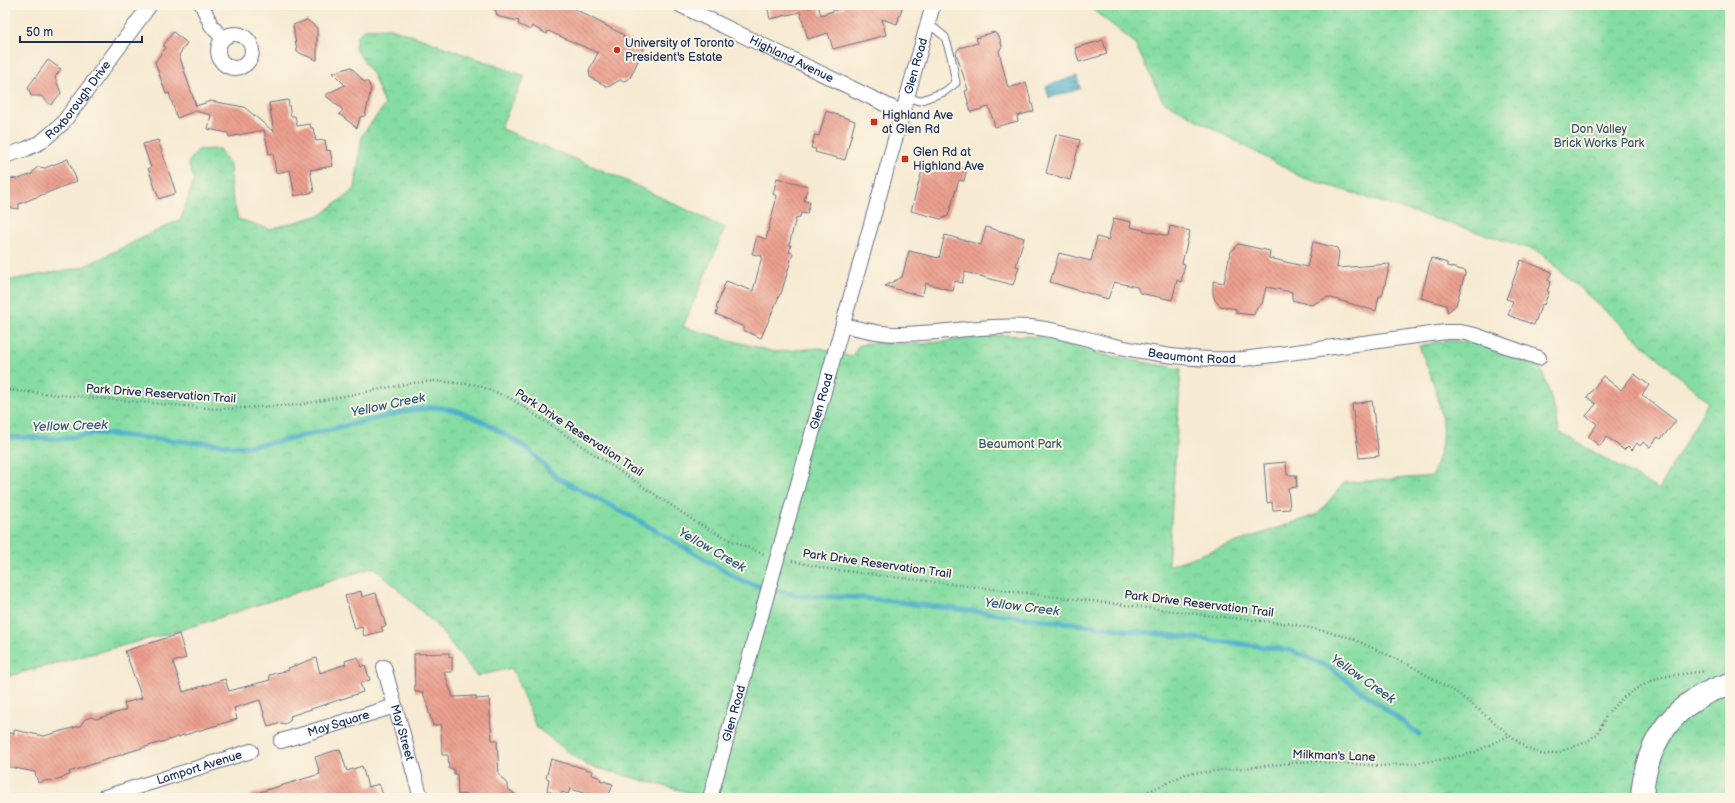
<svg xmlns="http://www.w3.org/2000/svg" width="1735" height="803" font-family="'Balsamiq Sans',sans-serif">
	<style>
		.park { fill: url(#park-crowns); stroke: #508680 }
		.water { fill: url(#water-rules); stroke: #337094 }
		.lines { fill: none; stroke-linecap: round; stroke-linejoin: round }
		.stream { stroke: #4bb1c9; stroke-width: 5 }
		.building { fill: url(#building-back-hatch) }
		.lane-casing { stroke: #687087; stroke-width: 9 }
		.street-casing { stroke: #687087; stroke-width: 16 }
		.primary-casing { stroke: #687087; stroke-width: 24 }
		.path { stroke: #687087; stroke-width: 2.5; stroke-dasharray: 1 3; stroke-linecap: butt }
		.lane { stroke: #fff; stroke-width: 7 }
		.street { stroke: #fff; stroke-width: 14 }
		.primary { stroke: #fff; stroke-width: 22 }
		.street-bridge-casing { stroke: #687087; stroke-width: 16; stroke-linecap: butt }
		.street-bridge { stroke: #fff; stroke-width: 14 }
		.poi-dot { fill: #c8321e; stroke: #fcf5e5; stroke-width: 1.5 }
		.labels { text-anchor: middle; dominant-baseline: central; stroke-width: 4; stroke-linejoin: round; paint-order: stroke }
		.poi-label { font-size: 12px; fill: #1b2f5e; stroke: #fcf5e5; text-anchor: start }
		.street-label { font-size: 12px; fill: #1b2f5e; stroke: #fcf5e5 }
		.park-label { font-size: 12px; fill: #365a6f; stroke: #fcf5e5 }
		.water-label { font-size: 13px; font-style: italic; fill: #2c5c83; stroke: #fcf5e5 }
	</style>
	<defs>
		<pattern id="park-crowns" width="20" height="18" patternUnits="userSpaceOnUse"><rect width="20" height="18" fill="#85dda3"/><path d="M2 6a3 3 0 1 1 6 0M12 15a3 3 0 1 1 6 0" fill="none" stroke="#72be8f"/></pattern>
		<pattern id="water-rules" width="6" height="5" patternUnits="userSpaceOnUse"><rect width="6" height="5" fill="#4bb1c9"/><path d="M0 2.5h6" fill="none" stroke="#3e90a6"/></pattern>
		<pattern id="building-back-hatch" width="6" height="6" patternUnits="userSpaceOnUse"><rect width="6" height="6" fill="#eb9f8e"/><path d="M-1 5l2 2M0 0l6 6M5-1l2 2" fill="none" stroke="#be8277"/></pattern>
	</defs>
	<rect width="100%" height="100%" fill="#fcf5e5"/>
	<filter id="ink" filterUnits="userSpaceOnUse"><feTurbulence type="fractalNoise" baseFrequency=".025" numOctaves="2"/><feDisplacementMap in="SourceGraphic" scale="8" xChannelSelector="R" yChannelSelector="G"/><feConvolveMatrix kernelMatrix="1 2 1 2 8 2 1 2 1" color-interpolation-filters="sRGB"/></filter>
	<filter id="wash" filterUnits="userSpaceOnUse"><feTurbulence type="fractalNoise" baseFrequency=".012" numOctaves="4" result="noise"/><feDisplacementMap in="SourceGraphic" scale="16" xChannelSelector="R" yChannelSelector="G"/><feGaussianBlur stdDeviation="0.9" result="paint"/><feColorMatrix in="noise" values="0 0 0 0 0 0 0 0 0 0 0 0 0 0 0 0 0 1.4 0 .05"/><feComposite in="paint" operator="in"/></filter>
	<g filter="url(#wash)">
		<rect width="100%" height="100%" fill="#f6ead2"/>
		<path class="park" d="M1087,5H1730V798H709L586,765L536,727L512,668L477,676L437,626L374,567L181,630L5,677V281L83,267L181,219L194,180L188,163L198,150L219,149L230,165L231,191L238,219L270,229L321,215L355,189L362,135L385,105L373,75L355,48L357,36L365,29L391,28L525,76L500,128L618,177L725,228L683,327L774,352L820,348L852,357L858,346L867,343L921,344L1004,335L1041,337L1105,355L1181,369L1168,566L1318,514L1344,483L1433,476C1436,464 1441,452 1442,440C1445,407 1431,376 1419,346C1430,344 1444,340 1456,341C1485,342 1514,357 1541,368L1556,414L1559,432L1659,490L1708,402L1538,251L1301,177L1163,101L1134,42Z"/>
		<polygon class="water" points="1077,76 1080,89 1049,98 1046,86"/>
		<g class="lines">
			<polyline class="stream" points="5,437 61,439 95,433 189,442 210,443 241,447 277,442 411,410 437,407 458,411 486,423 528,449 556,477 634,518 744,582 796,595 865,598 1290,650 1329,667 1419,734"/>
		</g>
		<g id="blocks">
			<g class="building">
				<polygon points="494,5 567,5 624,35 623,37 644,48 630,78 624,81 620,80 608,87 590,77 589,70 598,53 548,31 547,34 532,26 530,30 518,24 519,21 500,17 497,15"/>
				<polygon points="767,5 807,5 808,8 818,5 821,15 845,7 844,5 903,5 897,24 882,19 886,35 833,49 828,33 808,39 800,12 770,19"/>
				<polygon points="307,20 317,28 317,60 297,52 293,25"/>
				<polygon points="173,32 187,43 179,55 196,106 211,101 244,107 274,132 269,103 288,100 291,116 295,116 297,126 310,124 311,128 313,128 316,141 325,140 327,151 330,150 333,166 310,170 314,192 295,196 290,170 276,173 273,153 269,154 264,130 229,137 228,133 208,129 211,115 195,111 177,118 169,93 166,94 155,62 166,47 163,46"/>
				<polygon points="994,32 999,36 1002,46 999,51 1008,88 1026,83 1034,111 1017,116 1018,121 995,127 989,107 971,112 965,91 968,90 956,53 959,48 978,43 976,38"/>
				<polygon points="1103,40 1107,54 1079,62 1075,48"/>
				<polygon points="48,60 61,69 55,77 61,93 51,105 41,96 31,96 28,87"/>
				<polygon points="351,67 364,82 368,82 371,89 365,116 360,117 357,128 339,114 343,110 325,95 345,85 333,73"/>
				<polygon points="826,111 855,121 845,160 815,152 816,149 811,148 815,135 819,136"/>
				<polygon points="1056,134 1080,140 1070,180 1046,173"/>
				<polygon points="158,140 176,193 159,199 148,168 151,168 143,144"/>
				<polygon points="68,159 77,181 19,204 19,209 5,207 5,178 18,179 32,174 35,169 39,167 45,168"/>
				<polygon points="924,163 951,170 952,165 967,169 964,181 959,180 948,216 941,219 911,211"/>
				<polygon points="777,178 808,186 804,201 810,202 807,214 801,213 800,217 796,218 789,245 791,245 789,252 793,253 781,294 780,294 761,338 743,330 744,327 716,314 718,309 716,308 726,281 753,291 762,256 752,254 757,236 766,239 777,196 773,194"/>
				<polygon points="1114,218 1131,222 1130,227 1168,236 1170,226 1190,231 1182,263 1185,264 1181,282 1177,280 1172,300 1140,293 1137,287 1114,282 1108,299 1050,282 1059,253 1091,261 1097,237 1108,240"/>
				<polygon points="986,227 1024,238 1016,266 1019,267 1013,285 965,272 962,283 955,281 953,291 926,283 922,296 885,286 902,277 909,251 939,258 945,235 981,245"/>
				<polygon points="1313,242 1337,248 1339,253 1337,268 1390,264 1382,296 1379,296 1376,311 1328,297 1311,305 1292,300 1292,292 1266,287 1262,304 1257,307 1254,315 1236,313 1236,309 1220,306 1215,300 1213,294 1213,281 1224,283 1230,253 1238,244 1270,251 1269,258 1307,267"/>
				<polygon points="1431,258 1447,263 1447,266 1466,271 1456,305 1448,312 1446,305 1421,298"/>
				<polygon points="1521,260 1552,272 1548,280 1551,282 1547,291 1549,292 1544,305 1542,304 1534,325 1508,315 1513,301 1506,299"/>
				<polygon points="1634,374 1649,385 1642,395 1676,421 1661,439 1658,437 1650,447 1643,442 1640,446 1637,443 1632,450 1628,446 1624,450 1607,437 1600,446 1588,437 1597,424 1586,416 1596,404 1587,397 1603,376 1621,390"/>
				<polygon points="1372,401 1379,456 1359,458 1352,404"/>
				<polygon points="1286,462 1287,475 1296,475 1297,487 1288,488 1290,509 1273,510 1272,502 1267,503 1264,464"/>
				<polygon points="361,591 362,597 376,593 386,626 381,627 383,631 364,636 362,627 355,629 345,596"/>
				<polygon points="179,634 186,658 173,662 183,692 225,679 229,691 270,680 269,675 289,670 288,668 316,658 320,673 346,664 345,661 358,657 361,667 365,665 370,680 360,683 363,692 290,716 291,720 285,724 281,723 268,727 260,700 234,708 237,719 129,752 69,772 70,775 52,781 49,780 38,783 35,772 5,766 7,755 5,755 5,732 14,734 14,730 44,736 80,726 85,719 91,717 96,719 126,710 124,703 142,698 125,651"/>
				<polygon points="449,653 449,657 452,657 452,672 444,672 453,697 476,696 476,699 489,698 492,740 497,740 499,775 507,784 507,788 520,798 468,798 467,794 458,795 457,774 454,774 454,769 449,769 448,755 442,755 441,724 433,726 423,692 415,692 414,654"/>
				<polygon points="340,749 347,771 362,766 368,787 379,784 384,798 251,798 250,795 320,774 315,757"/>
				<polygon points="551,759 593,771 592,775 601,778 600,780 613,784 608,798 601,798 574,790 570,789 568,794 562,792 561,795 547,791 549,779 546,778"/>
			</g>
		</g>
	</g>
	<g filter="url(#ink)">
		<use href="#blocks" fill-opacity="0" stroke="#687087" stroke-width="1"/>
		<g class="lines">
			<g class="lane-casing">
				<polyline id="lane" points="908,97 919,101 944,92 956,83 951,56 945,37 928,23"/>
			</g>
			<g class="street-casing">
				<g id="street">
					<polyline points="202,5 211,25 223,39"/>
					<path id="s1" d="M680,5L903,113"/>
					<circle cx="235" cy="51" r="17"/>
					<path id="s2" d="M5,156L26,149L41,142L62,124L150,5"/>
					<path id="s3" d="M843,325C860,329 879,334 897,334C941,334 986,324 1030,327C1058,329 1084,339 1111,345C1155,355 1198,361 1243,359L1446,332H1461L1475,335L1539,358"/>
					<path id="s4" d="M835,352L933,5"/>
					<path id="s5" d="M384,667L421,798"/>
					<path id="s6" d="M281,741L395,706"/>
					<path id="s7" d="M102,798L251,751"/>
				</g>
			</g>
			<g class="primary-casing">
				<path id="primary" d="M1642,798C1645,741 1675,700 1730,684"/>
			</g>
			<g class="path">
				<polyline points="5,390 219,409 297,405 412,383 435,381 477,385 510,398 699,524 730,540 764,554"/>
				<polyline points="792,561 828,569 1215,616 1291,624 1324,631 1351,638 1409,665 1459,694 1526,748 1543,755 1556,753 1587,742 1598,733 1607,713 1625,696 1639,687 1660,677 1706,671"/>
				<polyline points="1134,798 1186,774 1312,761 1381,766 1416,763 1445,759 1473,753 1510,735"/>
			</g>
			<use href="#lane" class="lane"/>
			<use href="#street" class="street"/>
			<use href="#primary" class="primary"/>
			<g class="street-bridge-casing">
				<g id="street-bridge">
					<path id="s8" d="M710,798L835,352"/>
				</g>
			</g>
			<use href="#street-bridge" class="street-bridge"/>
		</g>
	</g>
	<g class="poi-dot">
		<circle cx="617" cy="50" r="4"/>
		<rect x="870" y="118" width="8" height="8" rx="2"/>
		<rect x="901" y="155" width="8" height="8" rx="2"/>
	</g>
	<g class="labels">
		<g class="poi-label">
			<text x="625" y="43">University of Toronto<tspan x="625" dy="14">President's Estate</tspan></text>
			<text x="882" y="115">Highland Ave<tspan x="882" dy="14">at Glen Rd</tspan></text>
			<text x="913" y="152">Glen Rd at<tspan x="913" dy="14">Highland Ave</tspan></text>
		</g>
		<g class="street-label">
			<text stroke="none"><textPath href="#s1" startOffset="124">Highland Avenue</textPath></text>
			<text stroke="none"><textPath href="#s4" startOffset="297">Glen Road</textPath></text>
			<text stroke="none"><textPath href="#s2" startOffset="95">Roxborough Drive</textPath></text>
			<text stroke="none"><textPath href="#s3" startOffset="353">Beaumont Road</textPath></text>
			<text transform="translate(161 394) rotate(4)">Park Drive Reservation Trail</text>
			<text stroke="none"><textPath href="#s8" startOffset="412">Glen Road</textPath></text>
			<text transform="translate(579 433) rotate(33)">Park Drive Reservation Trail</text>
			<text transform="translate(877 564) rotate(8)">Park Drive Reservation Trail</text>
			<text transform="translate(1199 604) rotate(7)">Park Drive Reservation Trail</text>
			<text stroke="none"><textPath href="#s8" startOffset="88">Glen Road</textPath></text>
			<text stroke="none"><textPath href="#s6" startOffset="60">May Square</textPath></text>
			<text stroke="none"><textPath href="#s5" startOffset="68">May Street</textPath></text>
			<text transform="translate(1334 756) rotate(2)">Milkman's Lane</text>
			<text stroke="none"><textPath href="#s7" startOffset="102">Lamport Avenue</textPath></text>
		</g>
		<g class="park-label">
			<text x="1599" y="129">Don Valley<tspan x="1599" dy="14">Brick Works Park</tspan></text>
			<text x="1020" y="444">Beaumont Park</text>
		</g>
		<g class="water-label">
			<text transform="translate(388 405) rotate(-12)">Yellow Creek</text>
			<text transform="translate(70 426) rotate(-2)">Yellow Creek</text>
			<text transform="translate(712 550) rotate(30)">Yellow Creek</text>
			<text transform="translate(1022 607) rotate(7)">Yellow Creek</text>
			<text transform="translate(1363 679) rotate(35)">Yellow Creek</text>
		</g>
	</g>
	<rect width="1735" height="803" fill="none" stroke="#fcf5e5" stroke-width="20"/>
	<path d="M20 36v6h122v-6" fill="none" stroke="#1b2f5e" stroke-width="2"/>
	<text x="26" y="36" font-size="12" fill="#1b2f5e" stroke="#fcf5e5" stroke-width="3" paint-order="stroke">50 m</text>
</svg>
